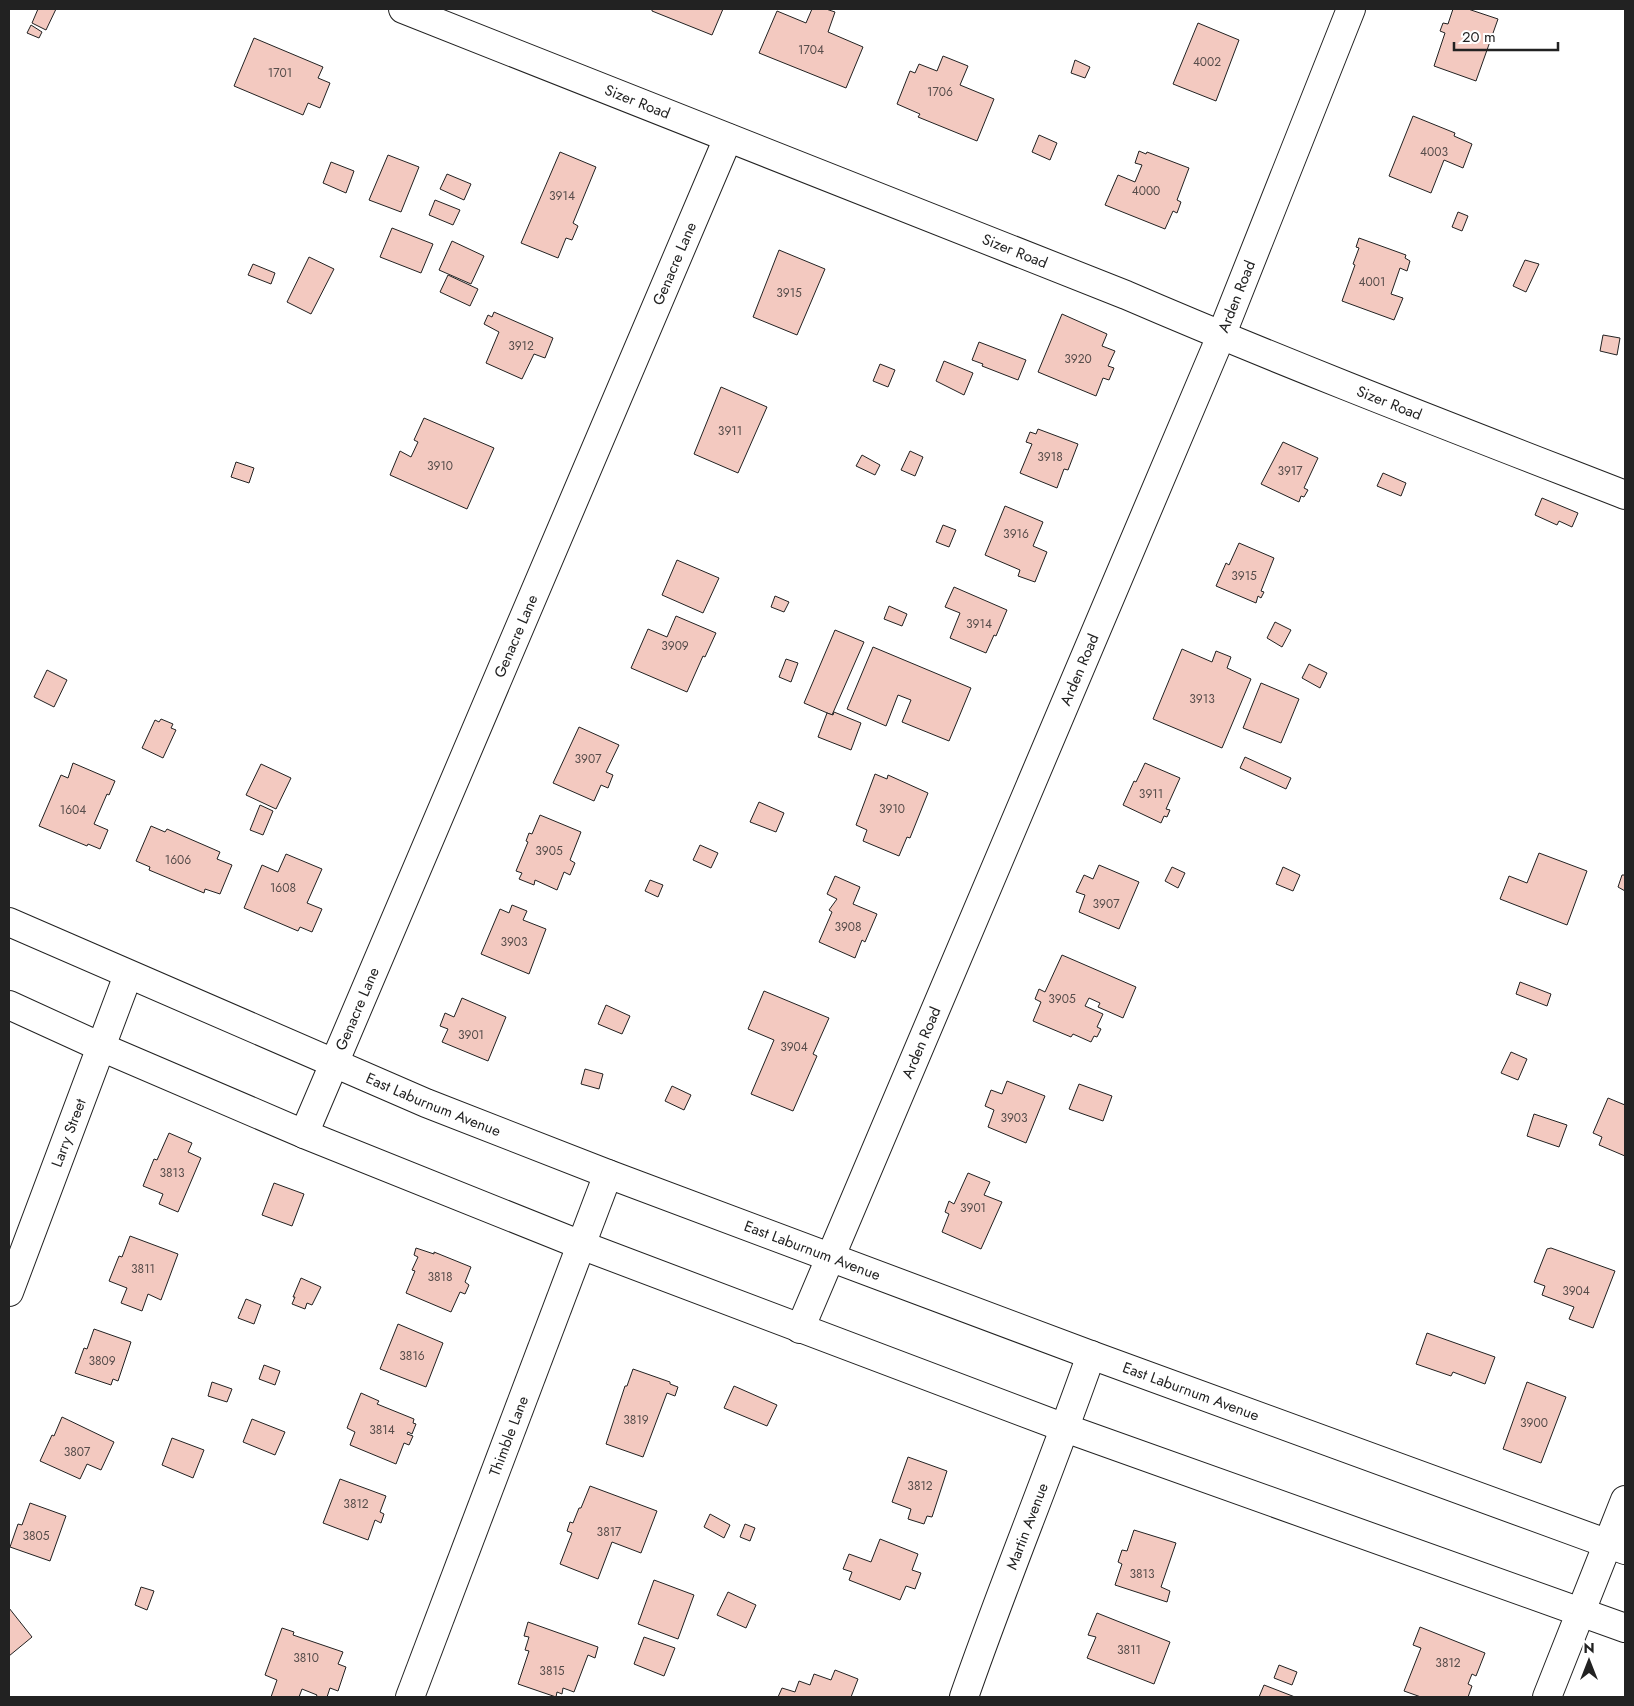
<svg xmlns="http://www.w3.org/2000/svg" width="1634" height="1706" font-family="Jost,sans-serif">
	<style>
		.building { fill: #f3c9c0; stroke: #222 }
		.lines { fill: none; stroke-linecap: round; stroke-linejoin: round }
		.street-casing { stroke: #222; stroke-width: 30 }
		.primary-casing { stroke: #222; stroke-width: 30 }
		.street { stroke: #fff; stroke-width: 28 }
		.primary { stroke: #fff; stroke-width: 28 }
		.labels { text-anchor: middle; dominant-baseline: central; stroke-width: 4; stroke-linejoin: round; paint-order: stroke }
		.number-label { font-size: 12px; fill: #564c4a }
		.street-label { font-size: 15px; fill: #222; stroke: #fff }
	</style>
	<rect width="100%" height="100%" fill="#fff"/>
	<g class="building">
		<polygon points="38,9 56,9 46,30 32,23"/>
		<polygon points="652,9 723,9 712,35 652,11"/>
		<polygon points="812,9 826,9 835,12 828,32 863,47 846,88 759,53 777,11 806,23"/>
		<polygon points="1453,9 1468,9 1498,19 1476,81 1434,66 1445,33 1440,31 1443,23 1448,24"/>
		<polygon points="1198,23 1239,40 1216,101 1173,84"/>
		<polygon points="31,25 42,32 39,38 27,33"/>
		<polygon points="254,38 323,67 318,78 330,83 320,108 308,103 303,115 234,86"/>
		<polygon points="943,56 968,66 960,85 994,99 977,141 918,117 920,114 897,104 910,71 915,73 919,64 937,71"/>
		<polygon points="1075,60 1090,67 1085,78 1071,73"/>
		<polygon points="1413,116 1455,133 1454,136 1472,144 1463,168 1444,160 1431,193 1389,176"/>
		<polygon points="1039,135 1057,143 1050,160 1032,152"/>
		<polygon points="1139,151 1146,154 1147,152 1189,168 1177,200 1181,202 1177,213 1173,211 1165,229 1105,205 1118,175 1135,182 1142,165 1135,163"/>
		<polygon points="560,152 596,167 573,223 578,226 572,240 566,238 558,258 521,243"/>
		<polygon points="388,155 419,167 401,212 369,200"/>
		<polygon points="331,162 354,171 346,193 323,183"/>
		<polygon points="447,174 471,184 464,200 440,189"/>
		<polygon points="435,200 460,210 453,225 429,215"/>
		<polygon points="1458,212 1468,216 1462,231 1452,227"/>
		<polygon points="392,228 433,244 421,273 380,257"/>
		<polygon points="1359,238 1406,255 1405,258 1410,261 1407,271 1400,268 1391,294 1403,298 1394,320 1342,301 1355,265 1353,264 1359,248 1356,247"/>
		<polygon points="452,241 484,256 471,284 439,270"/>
		<polygon points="779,250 825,269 797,335 753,317"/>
		<polygon points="309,257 334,269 311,314 287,302"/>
		<polygon points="1525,260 1539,264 1526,292 1513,286"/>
		<polygon points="253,264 275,273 271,284 248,275"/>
		<polygon points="448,275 478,289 470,306 440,292"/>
		<polygon points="494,312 553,338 545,358 534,354 522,379 486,363 499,332 484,324 488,315 492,317"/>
		<polygon points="1062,314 1107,334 1102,346 1115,351 1108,366 1114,368 1109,380 1103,378 1096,396 1038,372"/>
		<polygon points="1603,335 1620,338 1617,355 1600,351"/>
		<polygon points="979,342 1026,360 1018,380 982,366 983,364 972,360"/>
		<polygon points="944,361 973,373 964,395 936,381"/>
		<polygon points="880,364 895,370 888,387 873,381"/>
		<polygon points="721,387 767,407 738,473 694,454"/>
		<polygon points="424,418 494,448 467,509 390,475 400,451 411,457 418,442 414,440"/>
		<polygon points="1038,429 1078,444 1068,470 1064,469 1057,488 1020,473 1032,444 1026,442 1030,432 1036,434"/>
		<polygon points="1283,442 1318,458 1304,488 1308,490 1304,497 1301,496 1299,502 1261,484"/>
		<polygon points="910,451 923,457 915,476 901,470"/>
		<polygon points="862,455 880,465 875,475 856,466"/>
		<polygon points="236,462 254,468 249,483 231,477"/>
		<polygon points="1383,473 1406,483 1401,496 1377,486"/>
		<polygon points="1542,498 1578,513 1572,527 1559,521 1557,525 1535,515"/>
		<polygon points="1005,506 1043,522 1033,546 1047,552 1035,582 1018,576 1020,570 985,555"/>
		<polygon points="943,525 956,530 949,547 936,542"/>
		<polygon points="1239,543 1274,558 1261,591 1264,592 1261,598 1258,596 1256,603 1216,586 1226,563 1229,565"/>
		<polygon points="677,560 719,578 703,613 662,595"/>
		<polygon points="954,587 1007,610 996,636 994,635 986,653 950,638 960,613 945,607"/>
		<polygon points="775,596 789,602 784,612 771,607"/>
		<polygon points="889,606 907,614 902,626 884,619"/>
		<polygon points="676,616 716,633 705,657 703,656 687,692 631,668 648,629 667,637"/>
		<polygon points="1275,622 1291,630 1282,647 1267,638"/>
		<polygon points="835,630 864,642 832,715 804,703"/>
		<polygon points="873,647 971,688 949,741 902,722 911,700 898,695 886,726 847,709"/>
		<polygon points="1182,649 1212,662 1216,651 1231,657 1227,668 1251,679 1222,748 1153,719"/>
		<polygon points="786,659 798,663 791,682 779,677"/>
		<polygon points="1309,664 1327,673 1320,688 1302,678"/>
		<polygon points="47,670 67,680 54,707 34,697"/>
		<polygon points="1261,683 1299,699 1281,743 1243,728"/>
		<polygon points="834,712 861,723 851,750 818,737 827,713 833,715"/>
		<polygon points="161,719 173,724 171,728 176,730 163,758 142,748 155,720 159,722"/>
		<polygon points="579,727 619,745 606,772 613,775 608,788 601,785 594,801 553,783"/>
		<polygon points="1245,757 1291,778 1286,789 1240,768"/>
		<polygon points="73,763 115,781 109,795 107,794 94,824 108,830 100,849 88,844 87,846 39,826 61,775 68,778"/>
		<polygon points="1145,763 1180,778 1166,809 1170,810 1167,817 1164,816 1161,823 1123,805 1134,781 1136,782"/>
		<polygon points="261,764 291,778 276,809 246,795"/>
		<polygon points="875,774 887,779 888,775 928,793 910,838 907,837 899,856 863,841 867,830 856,825"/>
		<polygon points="759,802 784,813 776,832 750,822"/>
		<polygon points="260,805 273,811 263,835 250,830"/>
		<polygon points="540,815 581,832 570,860 575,863 570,875 564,872 557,890 535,880 534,885 519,879 522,873 516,871 528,842 526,841 529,833 532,834"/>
		<polygon points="151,826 165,832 167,829 220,852 217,859 232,865 220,894 205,889 204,893 149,870 150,867 136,861"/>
		<polygon points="700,845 718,853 711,868 693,860"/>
		<polygon points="1539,853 1587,871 1567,925 1500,899 1509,876 1527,883"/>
		<polygon points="286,854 322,869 307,903 322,909 312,932 300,927 298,931 244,908 262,865 278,872"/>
		<polygon points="1099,865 1139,882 1119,929 1079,912 1085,895 1076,892 1084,875 1093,879"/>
		<polygon points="1172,867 1185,873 1178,888 1165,881"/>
		<polygon points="1283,867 1300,875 1293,891 1276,884"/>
		<polygon points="1622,875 1625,875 1625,891 1618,887"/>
		<polygon points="835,876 860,887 853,904 877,914 865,942 862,940 855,958 819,942 832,912 829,910 837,899 827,894"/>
		<polygon points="650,880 663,885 658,897 645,891"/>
		<polygon points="512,905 527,911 523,920 546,929 529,974 481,954 500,909 509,913"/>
		<polygon points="1062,955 1136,987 1123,1018 1098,1007 1100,1003 1089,998 1085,1006 1103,1014 1097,1027 1101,1029 1097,1037 1094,1036 1091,1042 1073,1034 1071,1037 1033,1021 1041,1002 1035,999 1039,989 1045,992"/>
		<polygon points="1520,982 1551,994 1547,1006 1516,994"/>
		<polygon points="764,991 829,1018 813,1054 817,1056 793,1111 751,1094 774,1040 748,1029"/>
		<polygon points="462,998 506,1017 488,1061 442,1042 448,1029 440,1026 445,1013 454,1017"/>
		<polygon points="606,1005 630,1016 622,1034 598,1024"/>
		<polygon points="1511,1052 1527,1059 1518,1080 1501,1073"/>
		<polygon points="585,1069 603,1074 599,1089 581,1084"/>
		<polygon points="1007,1081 1045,1096 1026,1143 988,1127 994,1110 985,1106 991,1090 1002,1094"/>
		<polygon points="1079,1084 1112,1096 1103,1121 1069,1109"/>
		<polygon points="672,1086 691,1095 684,1110 665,1101"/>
		<polygon points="1608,1098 1625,1105 1625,1156 1599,1145 1602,1137 1593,1133"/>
		<polygon points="1534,1114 1567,1125 1559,1147 1527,1136"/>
		<polygon points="169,1133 192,1143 188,1152 201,1158 178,1212 159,1204 163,1194 143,1186 154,1159 157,1160"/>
		<polygon points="968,1173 990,1182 984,1195 1002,1202 981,1249 942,1232 949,1214 945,1212 949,1201 954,1204"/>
		<polygon points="274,1183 304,1194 292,1226 262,1215"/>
		<polygon points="130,1236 178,1254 161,1300 148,1294 142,1311 121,1303 127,1288 109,1281 119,1256 122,1257"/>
		<polygon points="416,1248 434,1254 434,1252 471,1267 465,1282 469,1285 465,1294 460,1292 451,1312 406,1293 415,1271 412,1270 418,1257 414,1255"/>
		<polygon points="1551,1248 1615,1271 1593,1328 1569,1319 1574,1307 1542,1295 1545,1286 1534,1282 1547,1249"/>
		<polygon points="301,1278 321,1287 312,1305 307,1303 305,1309 292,1304 295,1297 293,1297"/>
		<polygon points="246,1299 261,1305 254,1324 238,1318"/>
		<polygon points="398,1324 443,1343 426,1387 380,1369"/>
		<polygon points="94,1329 131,1342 118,1381 113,1379 111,1385 75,1373 84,1348 87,1349"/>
		<polygon points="1427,1333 1495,1357 1485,1384 1453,1372 1451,1376 1416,1364"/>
		<polygon points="264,1365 280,1371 275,1385 259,1379"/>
		<polygon points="633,1369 670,1382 670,1384 678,1387 675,1396 667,1393 643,1457 606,1444 625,1386 627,1386"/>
		<polygon points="212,1382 232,1389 227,1402 208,1396"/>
		<polygon points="1527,1382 1566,1397 1541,1463 1503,1449"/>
		<polygon points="734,1386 777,1405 767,1426 724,1408"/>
		<polygon points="361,1393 379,1401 377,1404 414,1419 413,1423 416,1424 412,1434 408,1432 407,1434 413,1436 409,1445 404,1443 396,1464 350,1445 355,1432 347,1428"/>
		<polygon points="62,1417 114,1442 101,1470 87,1464 80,1479 40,1461 52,1435 54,1436"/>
		<polygon points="252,1419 285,1432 275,1455 243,1442"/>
		<polygon points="172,1438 204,1450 193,1478 162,1465"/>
		<polygon points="908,1457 947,1471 932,1517 927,1516 924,1524 908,1519 911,1509 892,1502"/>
		<polygon points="340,1479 386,1496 380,1512 384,1514 381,1523 375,1520 368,1540 323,1523"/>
		<polygon points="590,1486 657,1511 641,1553 612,1542 598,1579 560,1564 572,1533 567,1531 570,1522 573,1523 579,1508 581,1508"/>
		<polygon points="30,1503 66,1516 50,1561 10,1547 18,1524 22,1525"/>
		<polygon points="710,1514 730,1525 724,1538 704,1527"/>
		<polygon points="745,1524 755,1528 750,1541 740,1537"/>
		<polygon points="1134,1530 1176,1543 1161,1587 1170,1591 1167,1602 1115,1585 1122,1564 1118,1562 1122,1550 1127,1551"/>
		<polygon points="880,1539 918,1554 912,1570 921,1573 915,1589 906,1586 900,1600 849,1580 852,1572 843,1569 849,1554 871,1562"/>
		<polygon points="654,1580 694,1595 678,1639 638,1624"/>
		<polygon points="141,1587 154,1591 147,1610 135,1605"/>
		<polygon points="728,1592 756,1605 746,1628 717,1615"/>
		<polygon points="9,1608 32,1637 9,1656"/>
		<polygon points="1097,1613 1170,1642 1154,1684 1087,1658 1096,1637 1088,1635"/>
		<polygon points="528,1622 598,1647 595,1658 588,1655 574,1692 563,1688 562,1694 557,1692 556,1697 518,1684 529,1651 525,1650 529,1637 524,1636"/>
		<polygon points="1420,1627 1485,1653 1476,1676 1472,1674 1468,1684 1472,1686 1468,1697 1421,1697 1404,1691 1421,1648 1413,1645"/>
		<polygon points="282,1628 294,1632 293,1635 343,1652 338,1664 346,1667 338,1691 330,1688 327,1697 316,1697 317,1695 302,1689 299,1697 271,1697 277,1680 265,1675"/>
		<polygon points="644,1637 675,1648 664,1676 634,1664"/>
		<polygon points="1279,1665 1297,1672 1292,1685 1274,1678"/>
		<polygon points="835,1670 858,1679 851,1697 778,1697 782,1688 795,1692 799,1681 810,1685 814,1674 831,1680"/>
		<polygon points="1264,1685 1295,1697 1259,1697"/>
	</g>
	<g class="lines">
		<g class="street-casing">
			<g id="street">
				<path id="s1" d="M403,9L1126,295C1291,366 1458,430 1625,495"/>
				<path id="s2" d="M304,1134L728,138"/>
				<path id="s3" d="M9,1292L128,975"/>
				<path id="s4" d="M800,1329L1221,336L1351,9"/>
				<path id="s5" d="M410,1697L608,1174"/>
				<path id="s6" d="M964,1697C1004,1582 1051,1469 1091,1355"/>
				<polyline points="1547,1697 1625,1500"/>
			</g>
		</g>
		<g class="primary-casing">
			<g id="primary">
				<path id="s7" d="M9,922L426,1103L608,1174L1091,1355L1625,1550"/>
				<polyline points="9,1005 101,1047 304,1134 581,1245 1065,1428 1625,1628"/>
			</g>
		</g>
		<use href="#street" class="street"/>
		<use href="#primary" class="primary"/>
	</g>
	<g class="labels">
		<g class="number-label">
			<text x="811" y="50">1704</text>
			<text x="1207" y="62">4002</text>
			<text x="280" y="73">1701</text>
			<text x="940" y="92">1706</text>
			<text x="1434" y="152">4003</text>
			<text x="1146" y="191">4000</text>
			<text x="562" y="196">3914</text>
			<text x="1372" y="282">4001</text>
			<text x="789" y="293">3915</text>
			<text x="521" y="346">3912</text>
			<text x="1078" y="359">3920</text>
			<text x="730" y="431">3911</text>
			<text x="1050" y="457">3918</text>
			<text x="440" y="466">3910</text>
			<text x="1290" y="471">3917</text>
			<text x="1016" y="534">3916</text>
			<text x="1244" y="576">3915</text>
			<text x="979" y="624">3914</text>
			<text x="675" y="646">3909</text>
			<text x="1202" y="699">3913</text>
			<text x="588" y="759">3907</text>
			<text x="1151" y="794">3911</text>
			<text x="892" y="809">3910</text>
			<text x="73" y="810">1604</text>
			<text x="549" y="851">3905</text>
			<text x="178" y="860">1606</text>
			<text x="283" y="888">1608</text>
			<text x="1106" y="904">3907</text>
			<text x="848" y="927">3908</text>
			<text x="514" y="942">3903</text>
			<text x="1062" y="999">3905</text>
			<text x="471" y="1035">3901</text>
			<text x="794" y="1047">3904</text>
			<text x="1014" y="1118">3903</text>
			<text x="172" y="1173">3813</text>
			<text x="973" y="1208">3901</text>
			<text x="143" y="1269">3811</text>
			<text x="440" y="1277">3818</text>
			<text x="1576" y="1291">3904</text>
			<text x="412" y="1356">3816</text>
			<text x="102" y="1361">3809</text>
			<text x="636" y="1420">3819</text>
			<text x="1534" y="1423">3900</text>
			<text x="382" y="1430">3814</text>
			<text x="77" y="1452">3807</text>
			<text x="920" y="1486">3812</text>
			<text x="356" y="1504">3812</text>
			<text x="609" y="1532">3817</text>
			<text x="36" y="1536">3805</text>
			<text x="1142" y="1574">3813</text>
			<text x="1129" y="1650">3811</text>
			<text x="306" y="1658">3810</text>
			<text x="1448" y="1663">3812</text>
			<text x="552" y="1671">3815</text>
		</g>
		<g class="street-label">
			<text stroke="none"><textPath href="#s1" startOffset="252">Sizer Road</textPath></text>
			<text stroke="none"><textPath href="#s1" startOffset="658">Sizer Road</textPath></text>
			<text stroke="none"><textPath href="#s2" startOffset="946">Genacre Lane</textPath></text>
			<text stroke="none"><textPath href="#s4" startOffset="1121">Arden Road</textPath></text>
			<text stroke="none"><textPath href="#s1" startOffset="1062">Sizer Road</textPath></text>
			<text stroke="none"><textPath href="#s2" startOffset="541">Genacre Lane</textPath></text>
			<text stroke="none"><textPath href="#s4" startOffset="716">Arden Road</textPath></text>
			<text stroke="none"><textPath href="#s2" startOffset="136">Genacre Lane</textPath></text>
			<text stroke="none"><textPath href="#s4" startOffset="311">Arden Road</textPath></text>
			<text stroke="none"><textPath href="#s7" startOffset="462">East Laburnum Avenue</textPath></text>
			<text stroke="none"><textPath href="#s3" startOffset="170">Larry Street</textPath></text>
			<text stroke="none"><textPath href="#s7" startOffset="868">East Laburnum Avenue</textPath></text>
			<text stroke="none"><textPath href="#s7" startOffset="1272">East Laburnum Avenue</textPath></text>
			<text stroke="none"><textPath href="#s5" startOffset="279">Thimble Lane</textPath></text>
			<text stroke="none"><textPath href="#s6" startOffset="182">Martin Avenue</textPath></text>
		</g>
	</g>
	<rect width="1634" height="1706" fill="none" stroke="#222222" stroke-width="20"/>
	<g transform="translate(1589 1661)" stroke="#ffffff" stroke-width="4" paint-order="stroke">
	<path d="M0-4L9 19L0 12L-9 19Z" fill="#222222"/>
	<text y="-8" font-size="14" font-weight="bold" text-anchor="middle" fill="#222222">N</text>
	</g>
	<path d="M1454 42v8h104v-8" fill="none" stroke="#222222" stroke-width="2.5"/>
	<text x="1462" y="42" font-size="15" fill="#222222" stroke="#ffffff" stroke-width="4" paint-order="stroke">20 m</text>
</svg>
